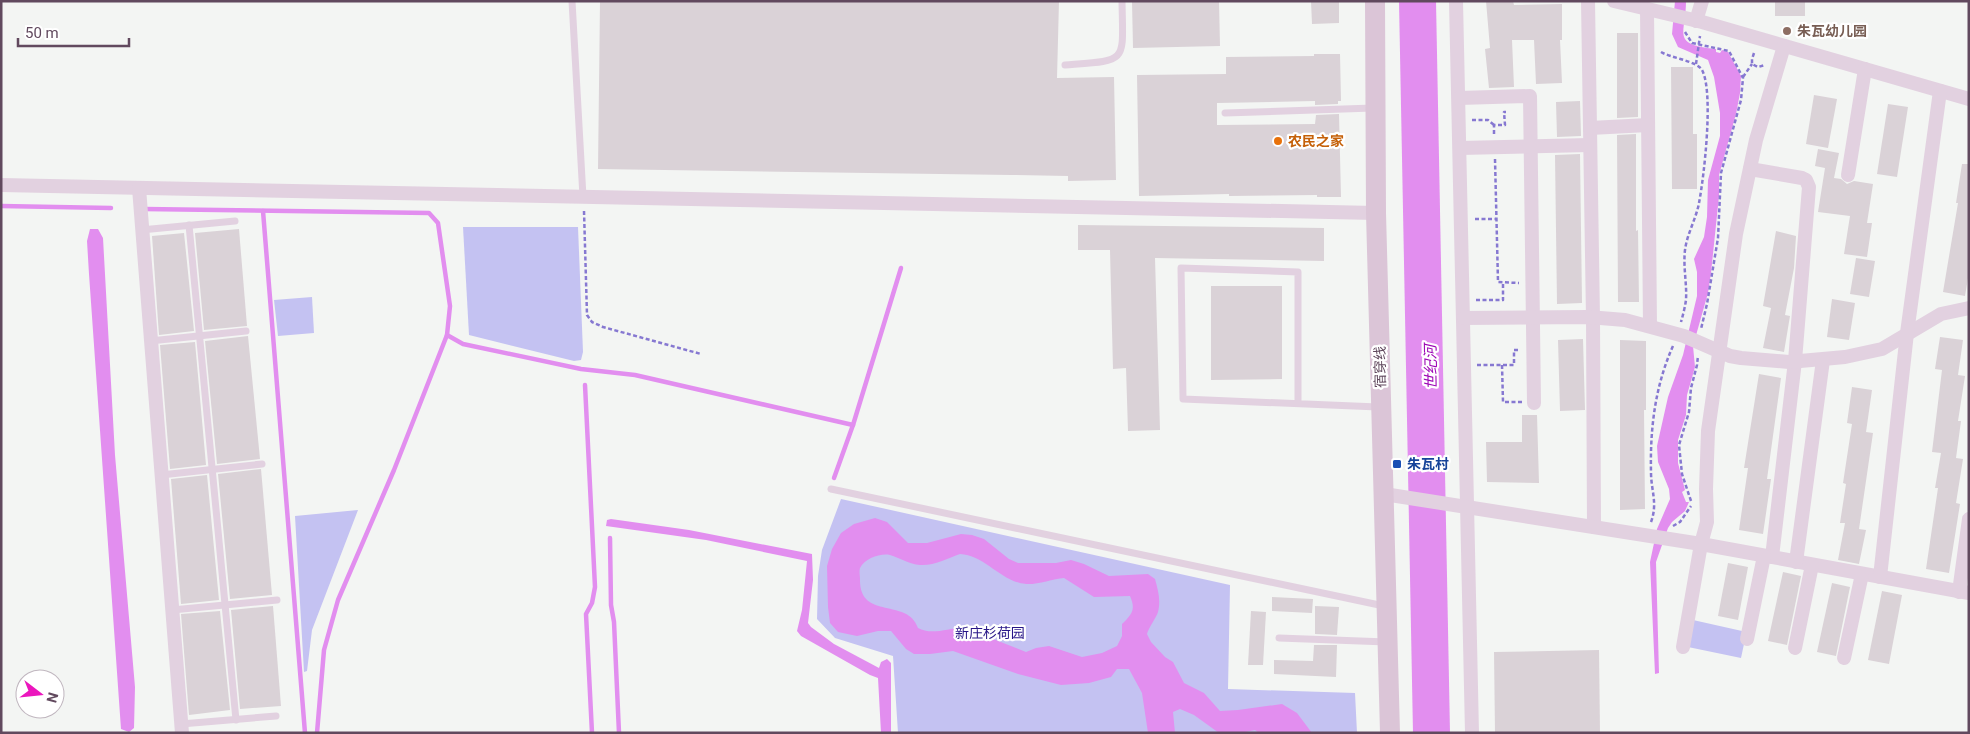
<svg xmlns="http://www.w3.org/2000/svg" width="1970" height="734" font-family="Roboto,'Noto Sans SC',sans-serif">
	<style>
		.green { fill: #c4c2f2 }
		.water { fill: #e28eef; fill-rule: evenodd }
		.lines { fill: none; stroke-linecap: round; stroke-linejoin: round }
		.stream { stroke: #e28eef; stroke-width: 4.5 }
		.building { fill: #dad2d7 }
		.path { stroke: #8678d1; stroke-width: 2.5; stroke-dasharray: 4 2.5; stroke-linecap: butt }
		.service { stroke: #e2d1e0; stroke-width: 7 }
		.minor { stroke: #e2d1e0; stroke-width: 14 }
		.secondary { stroke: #dbc5d7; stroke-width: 20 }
		.education-dot { fill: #8d6e63; stroke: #fff; stroke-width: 2 }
		.food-dot { fill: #e8710a; stroke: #fff; stroke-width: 2 }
		.transit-dot { fill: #1a4fb4; stroke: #fff; stroke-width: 2 }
		.labels { text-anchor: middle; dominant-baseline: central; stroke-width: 4.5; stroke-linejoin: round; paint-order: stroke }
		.education-label { font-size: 14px; font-weight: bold; fill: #785e54; stroke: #fff; text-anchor: start }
		.food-label { font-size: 14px; font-weight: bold; fill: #c56008; stroke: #fff; text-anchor: start }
		.street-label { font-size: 14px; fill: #61495e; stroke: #fff }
		.transit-label { font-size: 14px; font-weight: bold; fill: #164399; stroke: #fff; text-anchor: start }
		.park-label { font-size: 14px; fill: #271587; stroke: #fff }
		.water-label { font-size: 15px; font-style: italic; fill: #9d08b5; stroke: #fff }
	</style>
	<rect width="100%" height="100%" fill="#f3f5f3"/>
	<g class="green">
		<polygon points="463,227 578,227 583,352 581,360 574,361 469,335"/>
		<polygon points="312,297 314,333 278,336 274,300"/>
		<polygon points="841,499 1230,585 1228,689 1355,693 1357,733 898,733 893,656 835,638 817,619 818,576 822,550"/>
		<polygon points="358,510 312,630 307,671 304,672 295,516"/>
		<polygon points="1693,620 1742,631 1744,644 1741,658 1688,647"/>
	</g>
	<g class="water">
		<polygon points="1399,1 1436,1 1450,733 1413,733"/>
		<path d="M1675,1H1686C1686,35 1670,44 1716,49V52L1720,53L1722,50L1728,52L1741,76L1740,93L1736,114L1719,175V196L1711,273L1708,293L1693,346L1695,367L1687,395L1686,415L1678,440V463L1685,490L1682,492L1686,502H1689L1685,511L1672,522L1668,528L1656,562L1659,673L1655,674L1650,562L1657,529L1670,499L1669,489L1658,462L1657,446L1668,397L1683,355L1697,296V272L1694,259L1704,237L1707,217L1708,180L1720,136V113L1714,77L1708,60L1678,47L1672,34Z"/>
		<polygon points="90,229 98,229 103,238 115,455 135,687 134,728 129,732 121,729 89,274 87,241"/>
		<path d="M875,518L887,522L908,543H927L961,534L972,535L984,539L1009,559L1018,563H1056L1071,560L1084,564L1109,576L1148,574L1155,579C1158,590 1161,600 1158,612C1156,618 1149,627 1147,634L1151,642L1165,657L1173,662L1184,683L1204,693L1220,711L1238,710L1282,704L1297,713L1312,733H1259L1255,730L1241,733H1219L1194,715L1180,709L1173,712L1175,733H1148L1142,693L1129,669H1117L1111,677L1089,683L1061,685L1018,674L953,651L930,654H914L906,649L891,631H878L857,636L838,632L830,623L828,607L827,566L832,549L841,533L854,524ZM960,554C985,555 1001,582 1026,584C1036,585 1053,579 1064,578L1094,597L1130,596C1136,610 1132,614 1122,624V636L1117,646L1102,653L1082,657L1049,646L1036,648L1026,652L965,628C950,627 932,636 918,628C908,597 859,621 860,579C860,576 859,571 860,568C865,558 881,553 890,555C900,558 909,564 920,565C934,566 946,559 960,554Z"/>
		<polygon points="611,519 689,530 812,554 813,580 808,623 811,627 834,644 879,668 881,662 887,659 891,663 891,733 881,733 878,678 870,675 801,636 797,631 802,610 807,561 706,540 606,526 607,520"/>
	</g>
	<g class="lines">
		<g class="stream">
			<polyline points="1,206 111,208"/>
			<polyline points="144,209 429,213 438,223 450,306 447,335 394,470 338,600 324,650 317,733"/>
			<polyline points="263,211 305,733"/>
			<polyline points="447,335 463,344 581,369 635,375 853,425"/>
			<polyline points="585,385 595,587 592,603 586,614 592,733"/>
			<polyline points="834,478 853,425 901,268"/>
			<polyline points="610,538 611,605 614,622 619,733"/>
		</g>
	</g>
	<g class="building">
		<polygon points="600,1 1059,1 1057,78 1114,77 1116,180 1068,181 1068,176 1011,175 598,169"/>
		<polygon points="1132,1 1219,1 1220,46 1133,48"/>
		<polygon points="1311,1 1339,1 1339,23 1312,24"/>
		<polygon points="1486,1 1513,1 1514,5 1562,4 1562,40 1560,40 1562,83 1536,84 1534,40 1512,40 1514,87 1489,88 1485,49 1490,48"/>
		<rect x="1775" y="1" width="30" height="15"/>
		<polygon points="1617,33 1638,33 1638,117 1617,118"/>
		<polygon points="1314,54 1340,54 1341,101 1338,101 1338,104 1315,105 1315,101 1217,103 1217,125 1315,124 1316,115 1339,114 1341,197 1317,197 1317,195 1229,196 1229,194 1139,196 1137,75 1226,74 1226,57 1314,56"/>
		<polygon points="1671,67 1693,67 1693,134 1697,134 1697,189 1672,189"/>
		<polygon points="1814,95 1837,99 1828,148 1806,144"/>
		<polygon points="1580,101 1581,136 1557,137 1556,102"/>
		<polygon points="1888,104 1908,107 1897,177 1877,174"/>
		<polygon points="1636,134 1636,231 1638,230 1639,302 1618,302 1617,135"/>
		<polygon points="1818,149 1839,153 1834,178 1841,179 1847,184 1854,181 1873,184 1867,223 1872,223 1867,257 1844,254 1850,216 1818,212 1825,168 1815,166"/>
		<polygon points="1580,154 1582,303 1557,304 1555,155"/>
		<polygon points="1962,164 1969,164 1969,272 1965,296 1943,292 1958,203 1956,203"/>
		<polygon points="1078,225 1324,228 1324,261 1155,258 1160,430 1128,431 1126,368 1113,369 1110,250 1078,250"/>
		<polygon points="239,229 247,326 204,330 195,233"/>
		<polygon points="1776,231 1796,236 1794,268 1785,315 1790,316 1784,352 1763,348 1771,308 1763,306"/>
		<polygon points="184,233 194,331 159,335 152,236"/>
		<polygon points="1856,258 1875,261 1869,297 1850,294"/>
		<polygon points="1211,286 1282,286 1282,379 1211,380"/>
		<polygon points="1832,299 1855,303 1849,340 1827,337"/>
		<polygon points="248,336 260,459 217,464 205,341"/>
		<polygon points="1940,337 1963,340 1958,375 1965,376 1958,421 1961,421 1956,458 1963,459 1956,503 1960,504 1949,573 1926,569 1938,488 1935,488 1941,453 1932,452 1942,370 1935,369"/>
		<polygon points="1583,339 1585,410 1560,411 1558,340"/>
		<polygon points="1620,340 1646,341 1646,410 1644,410 1645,509 1620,510"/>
		<polygon points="195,342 206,465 170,469 160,345"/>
		<polygon points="1759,374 1781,378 1767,479 1771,479 1763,534 1739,530 1748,468 1744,468"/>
		<polygon points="1852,387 1872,390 1866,432 1873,433 1859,529 1866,530 1859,564 1838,560 1845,523 1840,523 1846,484 1843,483 1852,424 1847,423"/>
		<polygon points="1522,415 1537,415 1539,483 1487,482 1486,442 1522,442"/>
		<polygon points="261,469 272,595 230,599 218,474"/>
		<polygon points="207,475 219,600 181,604 171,479"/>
		<polygon points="1728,563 1748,567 1738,620 1718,616"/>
		<polygon points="1783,572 1801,576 1787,645 1768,641"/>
		<polygon points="1832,583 1850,587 1836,656 1817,652"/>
		<polygon points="1882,591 1902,595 1889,664 1868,660"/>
		<polygon points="1272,597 1313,599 1312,613 1272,611"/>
		<polygon points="273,606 281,706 240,709 231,610"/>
		<polygon points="1315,606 1339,607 1337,635 1315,634"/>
		<polygon points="220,611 230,710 189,715 181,614"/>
		<polygon points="1251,611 1266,612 1263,665 1248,665"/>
		<polygon points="1314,645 1337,645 1336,677 1274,674 1274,660 1313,661"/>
		<polygon points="1599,650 1600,733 1495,733 1494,652"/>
	</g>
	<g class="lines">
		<g class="path">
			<polyline points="1685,32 1692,43 1729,51 1743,78 1741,100 1721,173 1718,238 1707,304 1701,329"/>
			<path d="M1661,52C1671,58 1697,61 1702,70C1714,92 1704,177 1699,203C1696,219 1687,234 1685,250C1683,267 1687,283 1686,300C1685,307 1683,315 1681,322"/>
			<polyline points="1754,53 1752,59 1752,64 1758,67 1765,65"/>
			<polyline points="1696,64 1700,36"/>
			<polyline points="1743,77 1752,64"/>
			<polyline points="1472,120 1488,120 1494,125"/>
			<polyline points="1494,134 1494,125 1505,125 1504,112 1506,112"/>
			<polyline points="1495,159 1498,282 1519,283"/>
			<polyline points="584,211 587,315 592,322 603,327 701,354"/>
			<polyline points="1475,219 1496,219"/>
			<polyline points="1476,300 1503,300 1503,283"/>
			<polyline points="1477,365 1514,365 1514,350 1519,350"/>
			<polyline points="1502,365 1503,402 1522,402"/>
			<polyline points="1691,501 1682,474 1679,445 1689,412 1691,388 1697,365 1698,356"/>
			<path d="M1651,522C1658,503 1651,491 1651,472C1650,429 1655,386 1673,346"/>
			<polyline points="1673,526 1680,522 1691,506"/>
		</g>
		<g class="service">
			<polyline points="572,1 583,197"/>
			<path d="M1065,65C1129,60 1123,64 1122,1"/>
			<polyline points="1225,113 1373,108"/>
			<polyline points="189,225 236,720"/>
			<polyline points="141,230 235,221"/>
			<polyline points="150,341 246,331"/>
			<polyline points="1298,403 1298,272 1181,268 1183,399 1378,407"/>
			<polyline points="161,475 262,464"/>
			<polyline points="831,489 1384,606"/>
			<polyline points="172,610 277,600"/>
			<polyline points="1279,638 1387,642"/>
			<polyline points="181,724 276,716"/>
		</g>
		<g class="minor">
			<polyline points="1456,1 1472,733"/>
			<polyline points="1588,1 1593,318 1594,527"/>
			<polyline points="1614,1 1702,22 1969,99"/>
			<polyline points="1647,9 1650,326"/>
			<polyline points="1696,21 1702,1"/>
			<polyline points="1459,98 1530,96 1534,403"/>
			<polyline points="1590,128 1648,125"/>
			<polyline points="1460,148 1590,145"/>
			<polyline points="1750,169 1802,178 1806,180 1809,187 1795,361 1772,557"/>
			<polyline points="1848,175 1865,69"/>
			<polyline points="1,185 1376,213"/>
			<polyline points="139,188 182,733"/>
			<polyline points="1464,318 1588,317 1625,320 1684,336 1730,356 1741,358 1789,362 1845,357 1882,349 1941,314 1969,308"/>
			<polyline points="1384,494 1701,544 1969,593"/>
			<polyline points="1796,562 1823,360"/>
			<polyline points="1880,577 1907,333 1940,91"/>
			<polyline points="1959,592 1969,519"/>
			<polyline points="1747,639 1764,556"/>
			<polyline points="1683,647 1701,544 1707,522 1706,489 1708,431 1736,234 1756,140 1784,46"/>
			<polyline points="1795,648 1812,565"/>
			<polyline points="1844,658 1862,574"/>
		</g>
		<polyline class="secondary" points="1375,1 1376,213 1390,733"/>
	</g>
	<circle class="education-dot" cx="1787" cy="31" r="5"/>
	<circle class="food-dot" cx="1278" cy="141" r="5"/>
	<rect class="transit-dot" x="1392" y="459" width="10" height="10" rx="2.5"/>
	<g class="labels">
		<g class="education-label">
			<text x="1797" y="31">朱瓦幼儿园</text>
		</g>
		<g class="food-label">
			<text x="1288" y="141">农民之家</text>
		</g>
		<g class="street-label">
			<text transform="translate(1380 367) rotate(-91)">宿穿线</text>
		</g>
		<g class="transit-label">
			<text x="1407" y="464">朱瓦村</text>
		</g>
		<g class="park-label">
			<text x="990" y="633">新庄杉荷园</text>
		</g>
		<g class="water-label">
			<text transform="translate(1431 367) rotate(-91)">世纪河</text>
		</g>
	</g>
	<rect width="1970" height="734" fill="none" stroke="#61495e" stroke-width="5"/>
	<g transform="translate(40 694) rotate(106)"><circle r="24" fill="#ffffff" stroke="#c0b6bf"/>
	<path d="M0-4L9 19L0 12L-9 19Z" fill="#eb16bd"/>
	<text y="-8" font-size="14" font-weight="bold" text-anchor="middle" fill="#61495e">N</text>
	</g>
	<path d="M18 38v8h111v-8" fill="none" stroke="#61495e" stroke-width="2.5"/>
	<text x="25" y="38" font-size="15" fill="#61495e" stroke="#ffffff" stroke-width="4" paint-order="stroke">50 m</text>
</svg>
